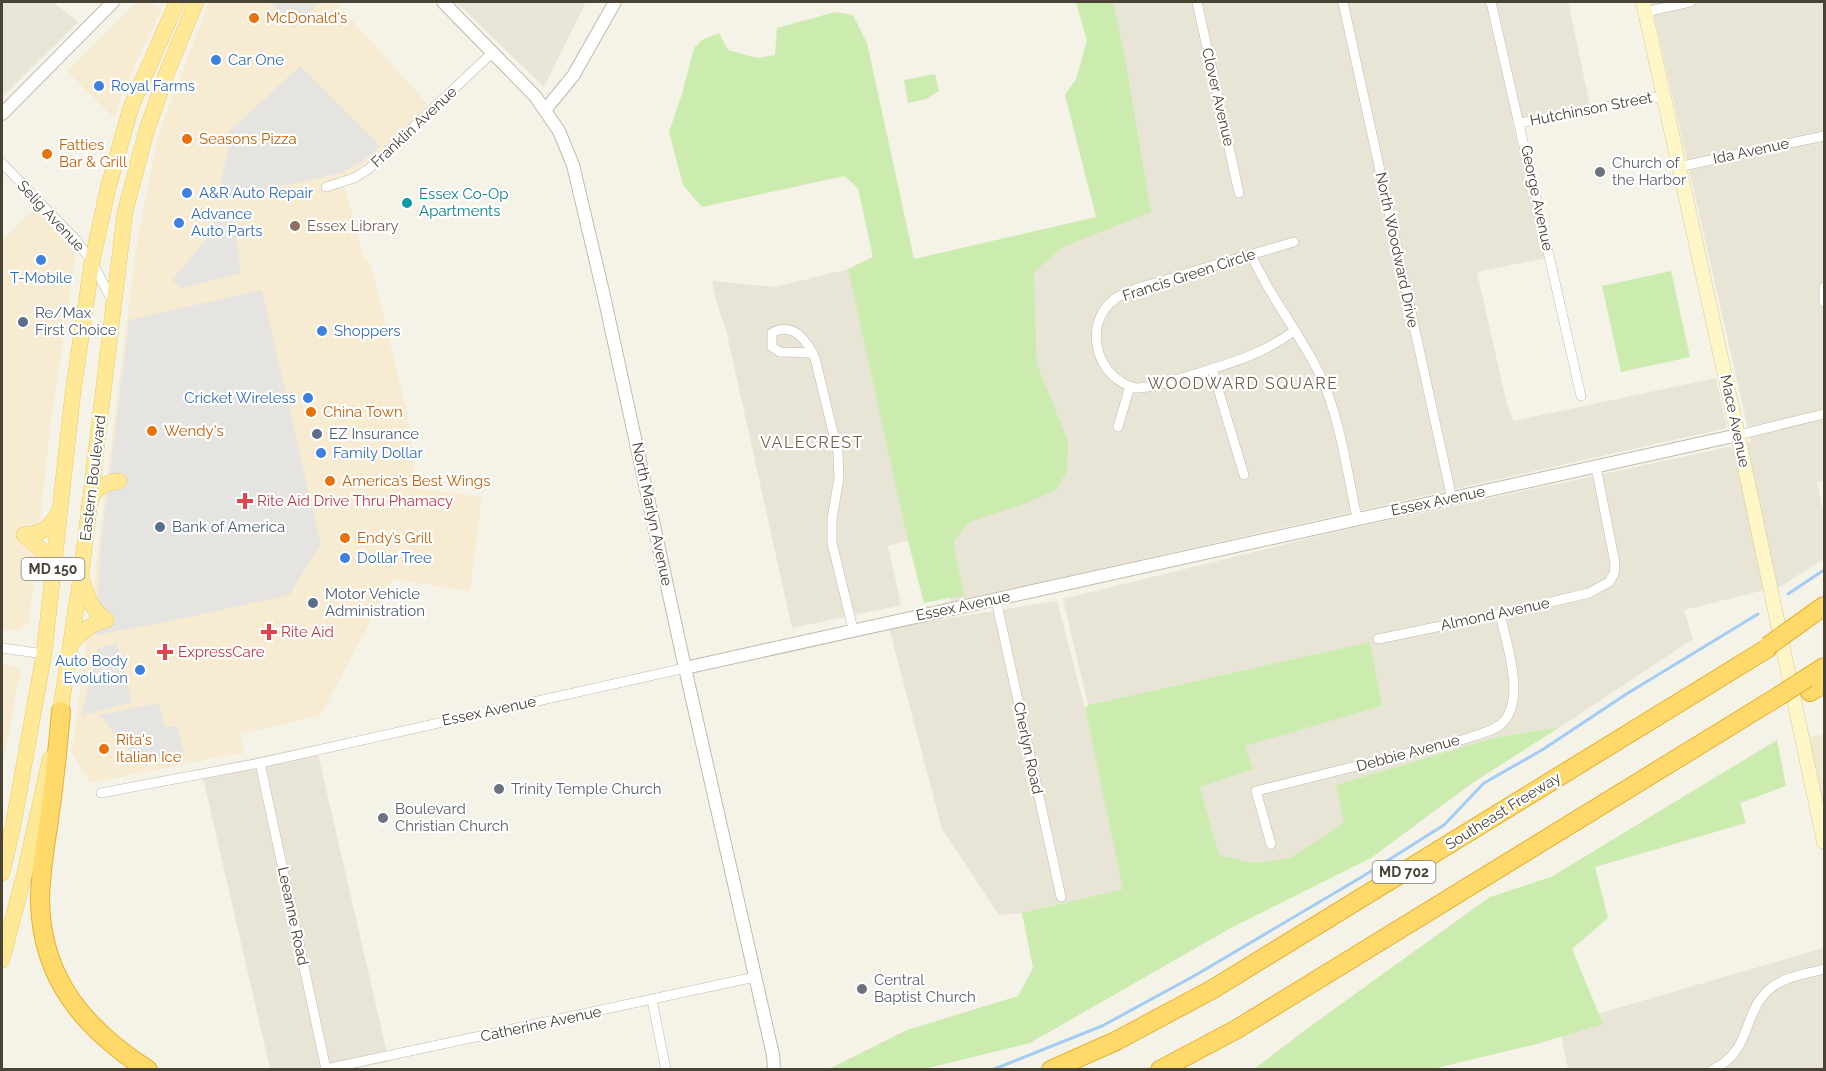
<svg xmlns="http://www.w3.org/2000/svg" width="1826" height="1071" font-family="Raleway,sans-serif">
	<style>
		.residential { fill: #e9e5d6 }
		.commercial { fill: #f7ebd2 }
		.education { fill: #efe9d1 }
		.green { fill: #cbebaf }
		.parking { fill: #e6e4e0 }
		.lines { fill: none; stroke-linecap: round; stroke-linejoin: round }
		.stream { stroke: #a2ccf4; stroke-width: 3 }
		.minor-casing { stroke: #c1bbaa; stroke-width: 10 }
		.tertiary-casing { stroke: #c1bbaa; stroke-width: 14 }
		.secondary-casing { stroke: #d7cb96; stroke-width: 15 }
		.primary-casing { stroke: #eacc61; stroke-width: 16 }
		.motorway-casing { stroke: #e6b131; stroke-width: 20 }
		.minor { stroke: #fff; stroke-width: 9 }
		.tertiary { stroke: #fff; stroke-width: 12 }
		.secondary { stroke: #fff6c8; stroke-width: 14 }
		.primary { stroke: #ffe997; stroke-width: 15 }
		.motorway { stroke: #ffd969; stroke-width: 18 }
		.motorway-bridge-casing { stroke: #e6b131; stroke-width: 20; stroke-linecap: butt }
		.motorway-bridge { stroke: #ffd969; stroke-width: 18 }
		.food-dot { fill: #e8710a; stroke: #fff; stroke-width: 2 }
		.shop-dot { fill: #3f7fe0; stroke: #fff; stroke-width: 2 }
		.worship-dot { fill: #6b7280; stroke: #fff; stroke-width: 2 }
		.culture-dot { fill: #0f9aa8; stroke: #fff; stroke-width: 2 }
		.education-dot { fill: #8d6e63; stroke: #fff; stroke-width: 2 }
		.service-dot { fill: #5c6f8a; stroke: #fff; stroke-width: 2 }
		.health-dot { fill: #e0444e; stroke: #fff; stroke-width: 2 }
		.labels { text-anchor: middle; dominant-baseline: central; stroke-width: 4.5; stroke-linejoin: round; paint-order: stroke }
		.shield { fill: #fff; stroke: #807b72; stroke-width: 1.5 }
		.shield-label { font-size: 14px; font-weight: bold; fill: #494336 }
		.food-label { font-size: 15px; fill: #c56008; stroke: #fff; text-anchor: start }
		.shop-label { font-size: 15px; fill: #366cbe; stroke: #fff; text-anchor: start }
		.street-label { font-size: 15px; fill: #494336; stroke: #fff }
		.worship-label { font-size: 15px; fill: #5b616d; stroke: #fff; text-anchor: start }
		.culture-label { font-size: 15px; fill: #0d838f; stroke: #fff; text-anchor: start }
		.education-label { font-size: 15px; fill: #785e54; stroke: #fff; text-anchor: start }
		.service-label { font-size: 15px; fill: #4e5e75; stroke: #fff; text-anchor: start }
		.health-label { font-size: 15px; fill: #be3a42; stroke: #fff; text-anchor: start }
		.neighbourhood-label { font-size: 16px; letter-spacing: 1.5px; fill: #6c624d; stroke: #fff }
	</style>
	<rect width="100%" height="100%" fill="#f5f2e8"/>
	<g class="residential">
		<polygon points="2,2 53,2 78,22 2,97"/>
		<polygon points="456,2 586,2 544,87"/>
		<polygon points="1084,2 1568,2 1590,105 1512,121 1546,258 1477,272 1507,405 1514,421 1716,378 1727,428 951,602 933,520 1037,365 1034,272 1029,234 1131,210"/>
		<polygon points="1651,2 1824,2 1824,480 1817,482 1824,516 1824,559 1781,586 1684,610 1693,639 1560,727 1497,737 1337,785 1344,823 1290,858 1255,863 1219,855 1200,787 1252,769 1244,746 1382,706 1370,642 1088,705 1063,599 1339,531 1751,442"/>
		<polygon points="848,269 910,540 888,546 901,605 792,628 726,330 717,304 712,281 775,287"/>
		<polygon points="1057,601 1085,708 1124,889 1022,913 999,915 942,829 889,628"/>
		<polygon points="316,745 389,1062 350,1069 270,1069 201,769"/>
		<polygon points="1824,948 1824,1069 1568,1069 1559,1025"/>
	</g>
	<g class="commercial">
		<polygon points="138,2 148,2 162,9 123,90 116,116 111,115 67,71"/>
		<polygon points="209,2 336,2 428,105 381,152 356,170 342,178 363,254 372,268 408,418 416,488 482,497 470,591 393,579 320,716 239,734 245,752 90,783 72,753 136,249 158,136"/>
		<polygon points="35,208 76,252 50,428 29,624 13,631 2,630 2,242"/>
		<polygon points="2,663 21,669 2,768"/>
	</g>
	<polygon class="education" points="1824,734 1824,843 1803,739"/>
	<g class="green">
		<polygon points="1076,2 1113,2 1125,58 1151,212 1063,247 1034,272 1037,365 1068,441 1067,471 1056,490 1024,504 969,522 953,542 964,595 924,603 908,541 848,269 873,257 858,188 844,176 702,207 683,185 669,132 682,94 694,48 702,40 719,33 728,50 757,58 775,55 777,28 835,12 853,15 867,43 914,259 1096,217 1065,95 1076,79 1087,41"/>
		<polygon points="935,74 939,91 926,99 908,103 904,80"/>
		<polygon points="1671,271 1690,357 1621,372 1602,286"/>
		<polygon points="1370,642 1382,706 1245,746 1253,769 1200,787 1219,855 1255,863 1290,858 1344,823 1336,785 1497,737 1560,727 1471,784 1371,858 1229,929 1030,1043 924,1069 829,1069 907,1030 1018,996 1033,968 1022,913 1123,889 1085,708 1088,705"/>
		<polygon points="1777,740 1786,786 1740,803 1746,823 1595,867 1608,918 1572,949 1603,1024 1537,1044 1432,1069 1254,1069 1316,1022 1490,897 1551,877"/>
	</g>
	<g class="parking">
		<polygon points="264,2 320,2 293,28 283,14 272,4"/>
		<polygon points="300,66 380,146 362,162 341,173 250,193 232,200 219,192 229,145 223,137"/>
		<polygon points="234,217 241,273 183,288 172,280 206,240 212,223"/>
		<polygon points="262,290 321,545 289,595 157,624 95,635 101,543 129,320"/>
		<polygon points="117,643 132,702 81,716 98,648"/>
		<polygon points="159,703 165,727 178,726 184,752 140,762 99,715"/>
	</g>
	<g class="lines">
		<g class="stream">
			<polyline points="1788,594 1824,570"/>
			<polyline points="992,1070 1102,1026 1194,976 1360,878 1444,825 1484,783 1542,750 1628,693 1758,614"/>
		</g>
		<g class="minor-casing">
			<g id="minor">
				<polyline points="1197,2 1239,193"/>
				<polyline points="1343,2 1452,499"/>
				<polyline points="1491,2 1581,396"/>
				<polyline points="1645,12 1690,2"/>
				<polyline points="1520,123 1663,96"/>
				<polyline points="2,163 77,241 92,262 113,302"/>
				<polyline points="1678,167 1824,136"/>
				<polyline points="326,187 354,178 370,168 493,52"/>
				<path d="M1294,242C1251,255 1209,266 1166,280C1150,285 1129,289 1115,299C1087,319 1092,363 1120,381C1124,384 1130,387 1136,388C1152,388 1171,381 1185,377C1224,365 1261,356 1294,331"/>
				<path d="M1251,255C1271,299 1302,336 1322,379C1341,423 1347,472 1357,518"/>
				<polyline points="1824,287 1824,302"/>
				<path d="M813,353L780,352L772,347V333C792,321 807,340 815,358L838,453L839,478L832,519V543L853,629"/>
				<polyline points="1212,369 1244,475"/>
				<polyline points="1118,427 1130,386"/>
				<polyline points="1738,435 1824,414"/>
				<polyline points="996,600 1061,897"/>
				<polyline points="1378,639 1500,614 1589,593 1609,582 1614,574 1615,563 1596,467"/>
				<polyline points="2,648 44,654"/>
				<polyline points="260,763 326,1069 755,977"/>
				<polyline points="101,793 260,763 685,668"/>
				<path d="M1271,844L1256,791L1465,739C1477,735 1490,732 1500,725C1528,703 1506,643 1500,614"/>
				<polyline points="652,1000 666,1070"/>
				<path d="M1712,1070C1754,1050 1741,1012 1771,988C1786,976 1807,974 1824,969"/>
			</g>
		</g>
		<g class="tertiary-casing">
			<g id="tertiary">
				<polyline points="443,2 535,96 559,131 573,165 604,296 685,668 773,1055 774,1070"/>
				<polyline points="545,110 573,76 615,2"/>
				<polyline points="2,114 113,2"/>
				<polyline points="685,668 1738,435"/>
			</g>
		</g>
		<g class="secondary-casing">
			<polyline id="secondary" points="1643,2 1738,435 1824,842"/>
		</g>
		<g class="primary-casing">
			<g id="primary">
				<path d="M91,500C96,486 105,483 119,481"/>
				<polyline points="24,535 43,551 51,570"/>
				<path d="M24,535C41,533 49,530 57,514"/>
				<path d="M82,580C87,597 91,609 106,620"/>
				<path d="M71,643C82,632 91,623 106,620"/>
				<polyline points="59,721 81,575 125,212 147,129 168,70 196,2"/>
				<polyline points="2,873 13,826 44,654 73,392 92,262 108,188 131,107 177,2"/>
				<polyline points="2,960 25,872 50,759"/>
			</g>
		</g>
		<g class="motorway-casing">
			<g id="motorway">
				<polyline points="1796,626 1824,606"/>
				<polyline points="1807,678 1824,667"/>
				<polyline points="1810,692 1824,684"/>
				<path d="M61,711C58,748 54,784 49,820C45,847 40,874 40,902C42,980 85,1029 148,1070"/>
				<polyline points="1051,1070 1116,1041 1213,989 1768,648"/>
				<polyline points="1160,1070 1237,1029 1299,991 1779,696"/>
			</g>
		</g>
		<use href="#minor" class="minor"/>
		<use href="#tertiary" class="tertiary"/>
		<use href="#secondary" class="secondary"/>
		<use href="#primary" class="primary"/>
		<use href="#motorway" class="motorway"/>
		<g class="motorway-bridge-casing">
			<g id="motorway-bridge">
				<polyline points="1768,646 1796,626"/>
				<polyline points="1779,696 1807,678"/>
			</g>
		</g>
		<use href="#motorway-bridge" class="motorway-bridge"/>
	</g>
	<g class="food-dot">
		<circle cx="254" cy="18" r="6"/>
		<circle cx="187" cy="139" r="6"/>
		<circle cx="47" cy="154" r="6"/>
		<circle cx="311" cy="412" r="6"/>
		<circle cx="152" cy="431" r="6"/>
		<circle cx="330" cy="481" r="6"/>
		<circle cx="345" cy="538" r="6"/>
		<circle cx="104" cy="749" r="6"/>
	</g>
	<g class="shop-dot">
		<circle cx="216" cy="60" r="6"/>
		<circle cx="99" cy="86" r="6"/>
		<circle cx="187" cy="193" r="6"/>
		<circle cx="179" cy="223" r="6"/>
		<circle cx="41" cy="260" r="6"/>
		<circle cx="322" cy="331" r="6"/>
		<circle cx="308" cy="398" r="6"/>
		<circle cx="321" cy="453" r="6"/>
		<circle cx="345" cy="558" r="6"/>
		<circle cx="140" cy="670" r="6"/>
	</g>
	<g class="worship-dot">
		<circle cx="1600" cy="172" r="6"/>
		<circle cx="499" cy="789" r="6"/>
		<circle cx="383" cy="818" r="6"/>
		<circle cx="862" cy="989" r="6"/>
	</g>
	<circle class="culture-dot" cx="407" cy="203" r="6"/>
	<circle class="education-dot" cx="295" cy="226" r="6"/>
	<g class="service-dot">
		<circle cx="23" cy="322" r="6"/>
		<circle cx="317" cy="434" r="6"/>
		<circle cx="160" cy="527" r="6"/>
		<circle cx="313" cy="603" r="6"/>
	</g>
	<g class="health-dot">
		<path d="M242 492h6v6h6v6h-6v6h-6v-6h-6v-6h6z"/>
		<path d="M266 623h6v6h6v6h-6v6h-6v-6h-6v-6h6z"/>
		<path d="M162 643h6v6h6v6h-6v6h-6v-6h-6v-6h6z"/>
	</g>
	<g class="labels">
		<g class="shield">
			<rect x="21.5" y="558" width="63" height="22" rx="4.5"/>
			<rect x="1372.5" y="861" width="63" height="22" rx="4.5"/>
		</g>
		<g class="shield-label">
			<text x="53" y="569">MD 150</text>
			<text x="1404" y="872">MD 702</text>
		</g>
		<g class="food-label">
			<text x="266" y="18">McDonald's</text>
			<text x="199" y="139">Seasons Pizza</text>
			<text x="59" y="145">Fatties<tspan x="59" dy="17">Bar &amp; Grill</tspan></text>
			<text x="323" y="412">China Town</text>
			<text x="164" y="431">Wendy's</text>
			<text x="342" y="481">America’s Best Wings</text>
			<text x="357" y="538">Endy’s Grill</text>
			<text x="116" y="740">Rita's<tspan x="116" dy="17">Italian Ice</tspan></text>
		</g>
		<g class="shop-label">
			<text x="228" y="60">Car One</text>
			<text x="111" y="86">Royal Farms</text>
			<text x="199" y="193">A&amp;R Auto Repair</text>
			<text x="191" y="214">Advance<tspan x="191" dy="17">Auto Parts</tspan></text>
			<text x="41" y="278" text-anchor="middle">T-Mobile</text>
			<text x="334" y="331">Shoppers</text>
			<text x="296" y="398" text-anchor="end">Cricket Wireless</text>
			<text x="333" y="453">Family Dollar</text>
			<text x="357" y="558">Dollar Tree</text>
			<text x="128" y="661" text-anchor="end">Auto Body<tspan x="128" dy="17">Evolution</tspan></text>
		</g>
		<g class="street-label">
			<text transform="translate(1218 97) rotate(77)">Clover Avenue</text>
			<text transform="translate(1591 109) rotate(-11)">Hutchinson Street</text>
			<text transform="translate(414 127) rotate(-43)">Franklin Avenue</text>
			<text transform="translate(1751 151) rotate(-12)">Ida Avenue</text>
			<text transform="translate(1537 198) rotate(78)">George Avenue</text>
			<text transform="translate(51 216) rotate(47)">Selig Avenue</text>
			<text transform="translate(1397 250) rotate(78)">North Woodward Drive</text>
			<text transform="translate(1189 275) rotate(-18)">Francis Green Circle</text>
			<text transform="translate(1735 421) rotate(78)">Mace Avenue</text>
			<text transform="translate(93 478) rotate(-83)">Eastern Boulevard</text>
			<text transform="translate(1438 501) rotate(-12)">Essex Avenue</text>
			<text transform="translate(652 514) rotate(78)">North Marlyn Avenue</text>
			<text transform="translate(963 606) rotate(-12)">Essex Avenue</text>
			<text transform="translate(1495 614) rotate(-12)">Almond Avenue</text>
			<text transform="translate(489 711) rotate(-12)">Essex Avenue</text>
			<text transform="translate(1028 748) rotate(78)">Cherlyn Road</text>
			<text transform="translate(1408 753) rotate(-15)">Debbie Avenue</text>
			<text transform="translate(1503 811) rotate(-32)">Southeast Freeway</text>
			<text transform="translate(293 916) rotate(78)">Leeanne Road</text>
			<text transform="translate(541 1024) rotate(-12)">Catherine Avenue</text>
		</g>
		<g class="worship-label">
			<text x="1612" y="163">Church of<tspan x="1612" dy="17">the Harbor</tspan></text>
			<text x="511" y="789">Trinity Temple Church</text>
			<text x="395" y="809">Boulevard<tspan x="395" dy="17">Christian Church</tspan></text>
			<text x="874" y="980">Central<tspan x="874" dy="17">Baptist Church</tspan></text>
		</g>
		<g class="culture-label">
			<text x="419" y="194">Essex Co-Op<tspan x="419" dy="17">Apartments</tspan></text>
		</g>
		<g class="education-label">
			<text x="307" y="226">Essex Library</text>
		</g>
		<g class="service-label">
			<text x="35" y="313">Re/Max<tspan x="35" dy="17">First Choice</tspan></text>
			<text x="329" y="434">EZ Insurance</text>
			<text x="172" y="527">Bank of America</text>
			<text x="325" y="594">Motor Vehicle<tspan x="325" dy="17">Administration</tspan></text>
		</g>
		<g class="health-label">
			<text x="257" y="501">Rite Aid Drive Thru Phamacy</text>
			<text x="281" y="632">Rite Aid</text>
			<text x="178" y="652">ExpressCare</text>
		</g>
		<g class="neighbourhood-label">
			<text x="1243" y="383">WOODWARD SQUARE</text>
			<text x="812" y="442">VALECREST</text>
		</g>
	</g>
	<rect width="1826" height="1071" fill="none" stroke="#494336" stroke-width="6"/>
</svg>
